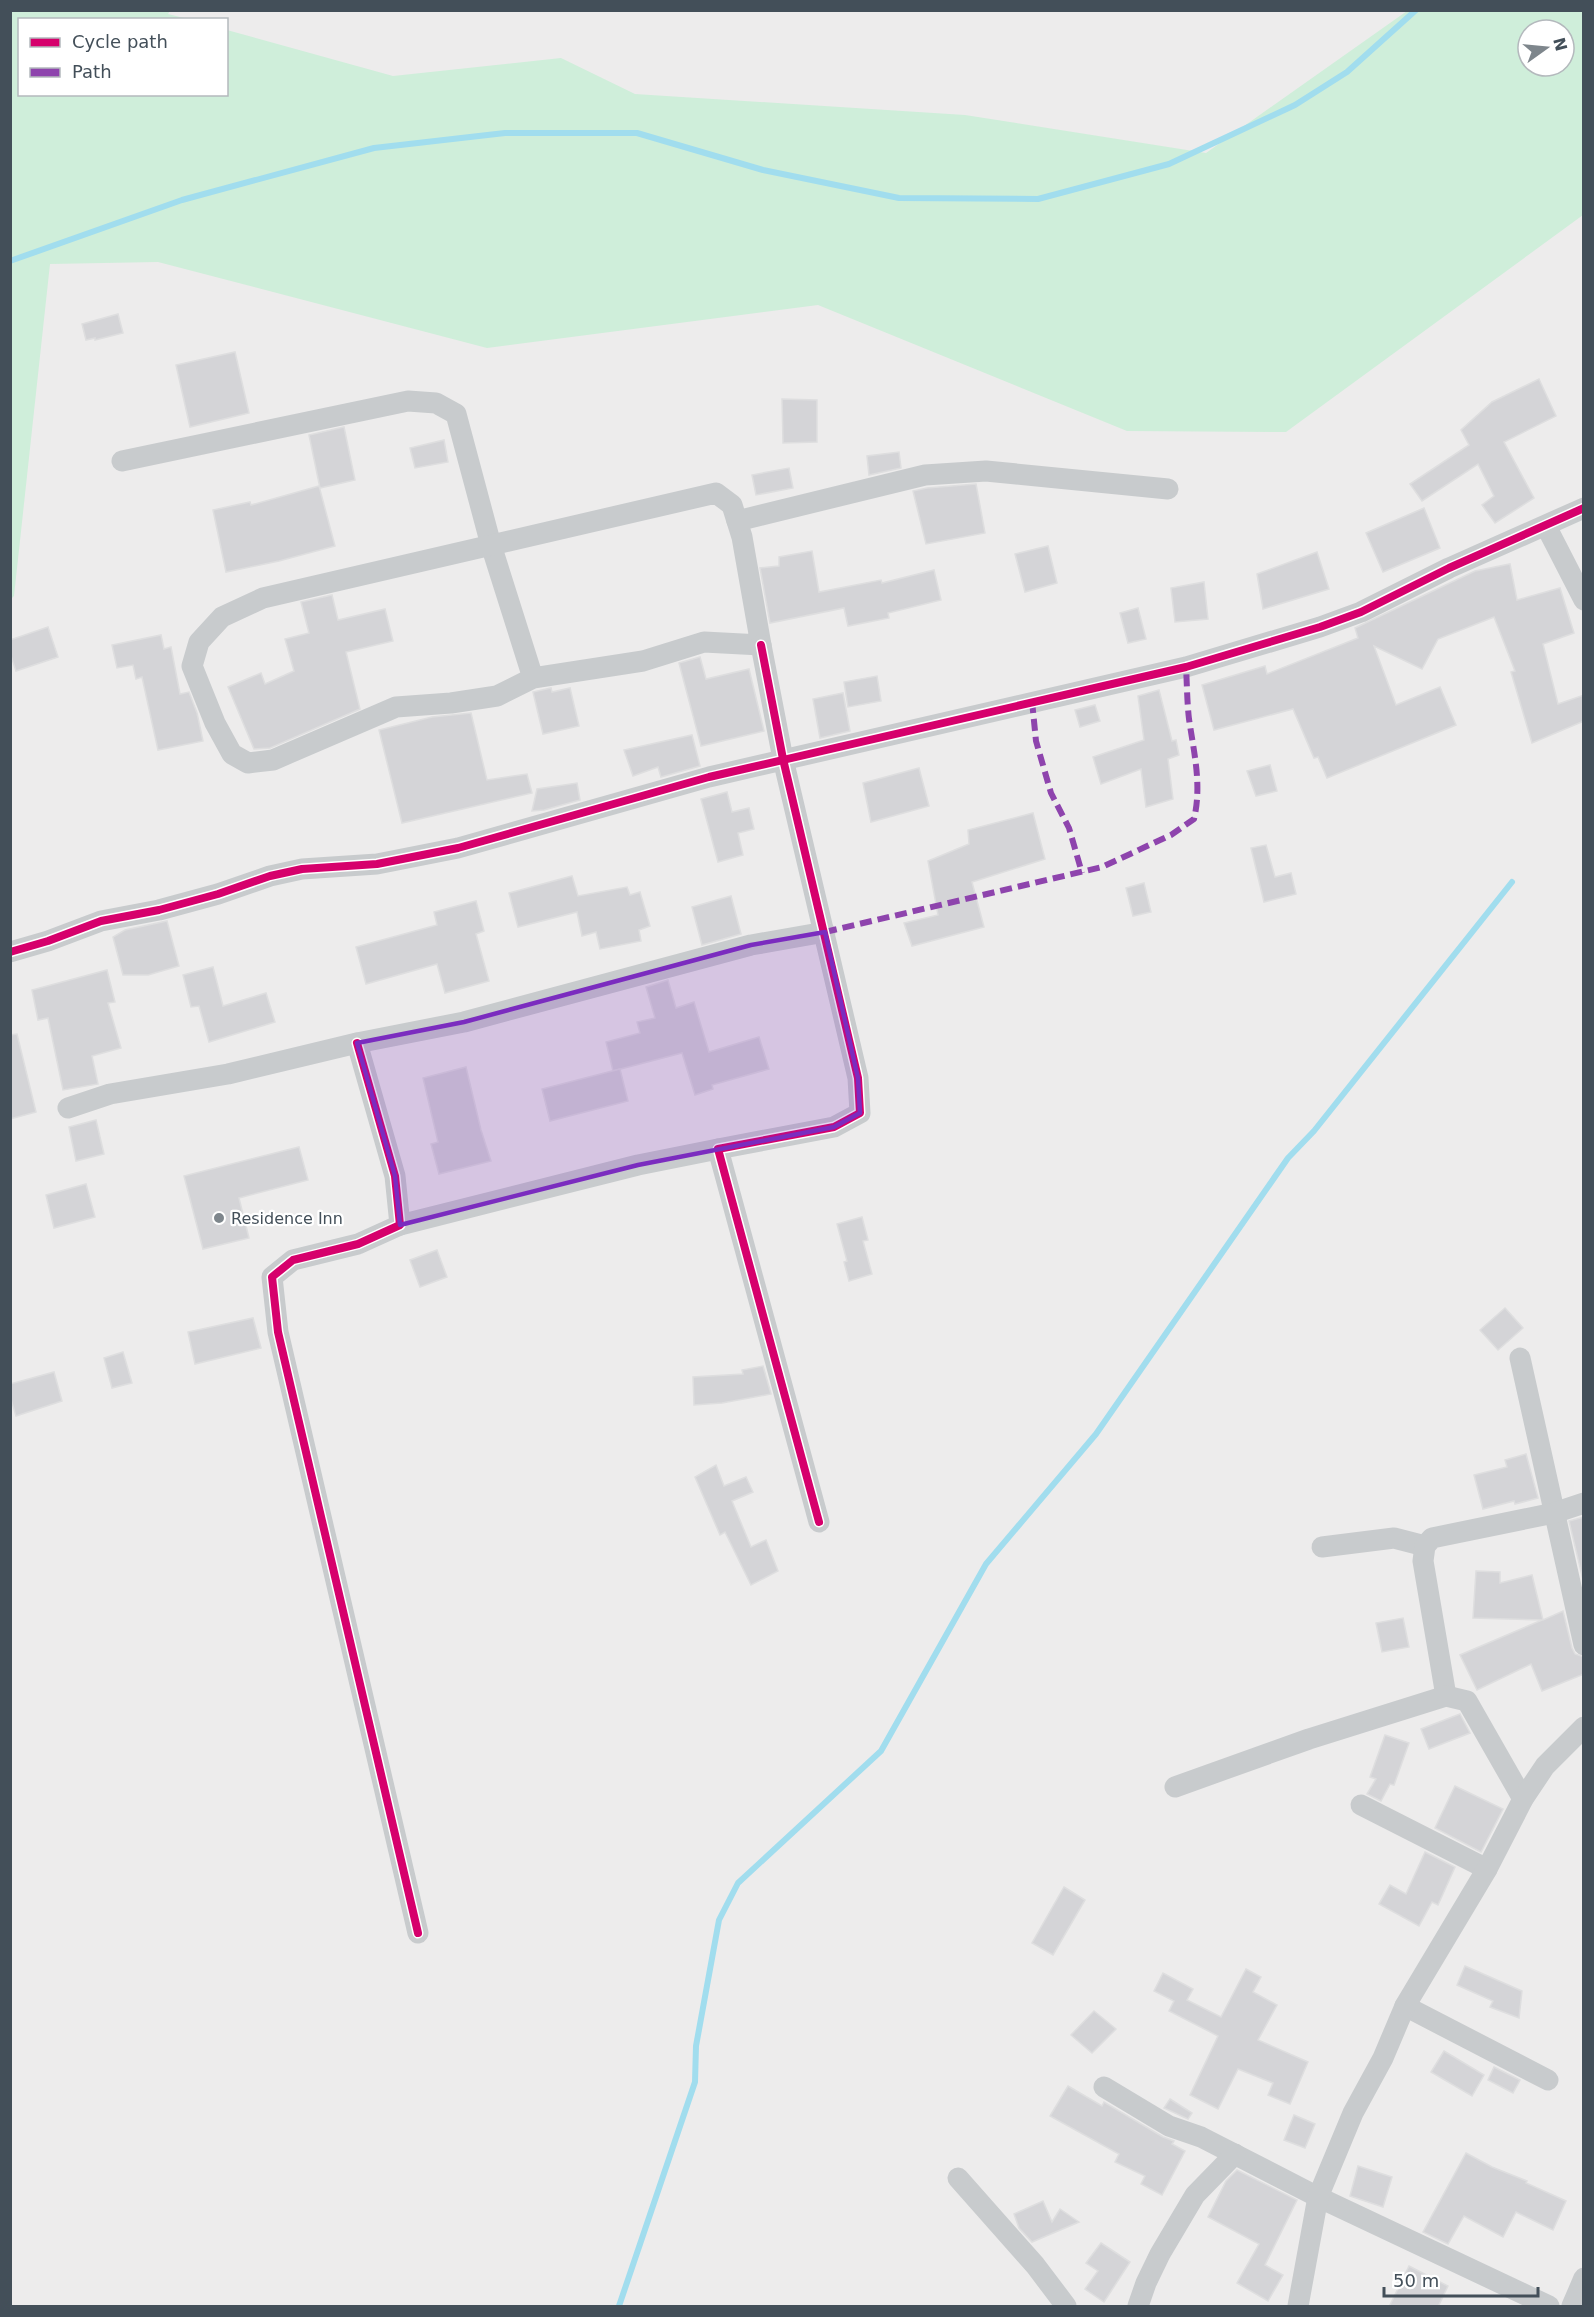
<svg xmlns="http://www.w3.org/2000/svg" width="1594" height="2317" font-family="'DejaVu Sans',sans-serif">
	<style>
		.green { fill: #cfeeda; fill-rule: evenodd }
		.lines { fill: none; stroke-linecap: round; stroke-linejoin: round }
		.stream { stroke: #a1ddee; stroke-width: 6 }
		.building { fill: #d4d4d7; stroke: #dededf; stroke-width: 1.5 }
		.minor { stroke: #c8cbcd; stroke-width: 21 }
		.quiet { stroke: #8e44ad; stroke-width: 6; stroke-dasharray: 12 6; stroke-linecap: butt }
		.cycleway-casing { stroke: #fff; stroke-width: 11 }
		.cycleway { stroke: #d6006c; stroke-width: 8 }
		.marked { fill: #7b2cbf; fill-opacity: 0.2; stroke: #7b2cbf; stroke-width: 4.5; stroke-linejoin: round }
		.poi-dot { fill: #7e868c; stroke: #fff; stroke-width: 2 }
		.labels { text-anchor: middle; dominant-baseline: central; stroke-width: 4.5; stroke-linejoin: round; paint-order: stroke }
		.poi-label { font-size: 16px; fill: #434f59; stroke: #fff; text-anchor: start }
	</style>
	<rect width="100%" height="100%" fill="#edecec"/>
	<path class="green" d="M11,10L170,11L168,14L188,19L20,20V94H226L227,30L393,76L561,58L635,94L965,115L1206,153L1407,11H1583V215L1286,432L1127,431L818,305L487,348L158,262L50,264L14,596L11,599ZM1528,30H1564V66H1528Z"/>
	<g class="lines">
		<g class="stream">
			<polyline points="10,261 182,200 374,148 505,133 637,133 763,170 899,198 1038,199 1169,164 1295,105 1347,72 1416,10"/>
			<polyline points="619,2306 695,2082 696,2046 719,1920 738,1883 881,1751 986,1564 1096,1434 1288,1158 1314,1131 1512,882"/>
		</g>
	</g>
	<g class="building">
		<polygon points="118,314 123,333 95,340 95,338 86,340 82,324"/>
		<polygon points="235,352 249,413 190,427 176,365"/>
		<polygon points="1539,379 1556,416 1504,442 1534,498 1495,523 1482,505 1494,496 1478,464 1422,501 1410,484 1469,445 1461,430 1492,402"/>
		<polygon points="782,399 817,400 817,442 783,443"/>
		<polygon points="344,427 355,480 320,488 309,435"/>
		<polygon points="444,440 448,462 415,468 410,448"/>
		<polygon points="899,452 901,468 869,475 867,456"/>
		<polygon points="789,468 793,488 756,495 752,475"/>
		<polygon points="976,484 985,533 926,544 913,491 927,488"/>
		<polygon points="319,486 335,546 279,561 226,572 213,510 250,502 251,505"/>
		<polygon points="1424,508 1440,548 1383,572 1366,533"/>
		<polygon points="1048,546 1057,583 1025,592 1015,554"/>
		<polygon points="812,551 819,592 881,580 882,583 934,570 941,600 888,613 889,618 848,626 844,608 770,623 760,568 779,566 779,557"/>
		<polygon points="1317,552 1329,589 1263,609 1257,574"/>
		<polygon points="1510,564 1517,600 1560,588 1574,633 1543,644 1558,704 1584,695 1584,721 1532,743 1511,672 1515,671 1494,617 1438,639 1422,669 1374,646 1396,705 1440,687 1456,725 1327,778 1318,757 1314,758 1293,709 1214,730 1202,685 1265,666 1267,674 1358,638 1355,628 1475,571"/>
		<polygon points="1204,582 1208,619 1175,622 1171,588"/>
		<polygon points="332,595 338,620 385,609 393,641 346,652 360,709 270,748 254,749 228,687 261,673 265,684 294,671 285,639 309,633 301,602"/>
		<polygon points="1138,608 1146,639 1128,643 1120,613"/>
		<polygon points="48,627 58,657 16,671 10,653 10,640"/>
		<polygon points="161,635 164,649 171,647 180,694 189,692 197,713 203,741 158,750 142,677 136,679 133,665 117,668 112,645"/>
		<polygon points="700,657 706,679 749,669 764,731 701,746 679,663"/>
		<polygon points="877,676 881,701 848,707 844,682"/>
		<polygon points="551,688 552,692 570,688 579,726 543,734 533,692"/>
		<polygon points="1159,690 1172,741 1176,740 1179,755 1168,759 1173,799 1146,807 1141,769 1101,784 1093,757 1144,740 1138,696"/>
		<polygon points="843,693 850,731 820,738 813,699"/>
		<polygon points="1095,705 1100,721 1080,727 1075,710"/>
		<polygon points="471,713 487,780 527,774 532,793 402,823 379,730 432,717"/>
		<polygon points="692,735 700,766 661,777 658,767 633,776 624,750"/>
		<polygon points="1270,765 1277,791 1256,796 1247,771"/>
		<polygon points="919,768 929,806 871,822 863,783"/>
		<polygon points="577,783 580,800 544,810 532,811 537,789"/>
		<polygon points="727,792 732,812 749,808 754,829 738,833 743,855 718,862 701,799"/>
		<polygon points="1033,813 1045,859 972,882 984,927 912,946 904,923 938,915 928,861 969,844 968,830"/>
		<polygon points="1266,845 1275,877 1291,873 1296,894 1264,902 1251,848"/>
		<polygon points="572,876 578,896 627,887 630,895 640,892 650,926 639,930 641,941 600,949 596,932 582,936 577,912 518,927 509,893"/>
		<polygon points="1144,883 1151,912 1133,916 1126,888"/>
		<polygon points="731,896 741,934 702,945 692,907"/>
		<polygon points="476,901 484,931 476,934 489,981 445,993 437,964 366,984 356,947 437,925 434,912"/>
		<polygon points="167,921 179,966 148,975 123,975 113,937 125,930"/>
		<polygon points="213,967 223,1006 266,993 275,1022 209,1042 199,1006 191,1007 183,975"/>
		<polygon points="107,970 115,1002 108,1003 121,1048 92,1056 98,1084 63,1090 48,1018 38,1020 32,990"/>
		<polygon points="668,980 676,1008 694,1002 709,1052 759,1037 769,1069 712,1085 713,1089 695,1095 682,1053 613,1071 606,1042 640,1033 637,1022 655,1018 646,987"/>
		<polygon points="17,1034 36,1112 10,1119 10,1035"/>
		<polygon points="466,1067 481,1130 491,1161 439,1174 431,1144 438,1142 423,1078"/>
		<polygon points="620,1069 628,1101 550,1121 542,1089"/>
		<polygon points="96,1120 104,1154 76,1161 69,1127"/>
		<polygon points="299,1147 308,1180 239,1198 249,1238 203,1249 184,1176"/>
		<polygon points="86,1184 95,1217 54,1228 46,1195"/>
		<polygon points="862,1217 868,1240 863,1241 872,1274 849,1281 844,1262 847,1261 837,1224"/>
		<polygon points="437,1250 447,1277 420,1287 410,1260"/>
		<polygon points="1505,1308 1523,1328 1498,1350 1480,1330"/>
		<polygon points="253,1318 261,1348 195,1364 188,1332"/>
		<polygon points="123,1352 132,1383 112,1388 104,1358"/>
		<polygon points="763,1366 771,1394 722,1403 694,1405 693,1377 743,1374 742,1370"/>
		<polygon points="54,1372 62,1401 16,1416 10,1396 10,1384"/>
		<polygon points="1526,1454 1538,1498 1515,1504 1514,1501 1483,1509 1474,1475 1507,1467 1505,1460"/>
		<polygon points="716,1465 724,1486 746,1477 753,1492 732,1501 751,1547 766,1540 778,1571 751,1585 725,1532 720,1535 695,1477"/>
		<polygon points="1584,1517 1584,1584 1569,1521"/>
		<polygon points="1476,1571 1500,1572 1500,1583 1532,1575 1543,1620 1563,1611 1572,1648 1575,1654 1584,1657 1584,1674 1542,1691 1531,1664 1477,1690 1460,1655 1542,1620 1473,1618"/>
		<polygon points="1403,1618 1409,1647 1382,1652 1376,1623"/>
		<polygon points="1460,1714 1470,1733 1429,1749 1421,1729"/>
		<polygon points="1385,1735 1409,1743 1394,1785 1390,1784 1381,1801 1367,1794 1376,1779 1370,1777"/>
		<polygon points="1455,1786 1503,1809 1481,1852 1435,1828"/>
		<polygon points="1425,1852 1455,1867 1438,1905 1432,1902 1419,1926 1379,1904 1390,1885 1406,1894"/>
		<polygon points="1064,1887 1085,1900 1053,1955 1032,1943"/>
		<polygon points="1465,1966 1522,1991 1519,2018 1490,2007 1493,2001 1457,1985"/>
		<polygon points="1246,1969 1261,1977 1253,1992 1277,2005 1258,2040 1308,2062 1290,2104 1268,2095 1273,2083 1238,2069 1218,2109 1190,2095 1218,2036 1169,2011 1174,2001 1154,1991 1163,1973 1193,1989 1187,2000 1221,2017"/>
		<polygon points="1094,2011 1116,2029 1092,2053 1071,2035"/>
		<polygon points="1444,2051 1484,2075 1472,2096 1431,2072"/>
		<polygon points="1494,2067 1520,2080 1513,2093 1488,2080"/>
		<polygon points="1068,2086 1102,2106 1104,2102 1163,2137 1174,2141 1172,2144 1185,2151 1162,2195 1141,2184 1145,2176 1115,2162 1119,2154 1050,2116"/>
		<polygon points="1170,2099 1192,2113 1188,2119 1164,2108"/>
		<polygon points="1294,2115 1315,2124 1305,2148 1284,2140"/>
		<polygon points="1466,2153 1492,2167 1527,2181 1526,2183 1566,2201 1553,2230 1516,2212 1503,2237 1464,2216 1448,2244 1423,2232"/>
		<polygon points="1358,2166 1392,2177 1383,2207 1350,2196"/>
		<polygon points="1237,2170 1297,2200 1265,2265 1283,2275 1268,2301 1237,2283 1259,2244 1208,2217 1226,2181"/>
		<polygon points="1043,2201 1052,2222 1060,2209 1079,2222 1032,2242 1019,2228 1014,2214"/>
		<polygon points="1101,2243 1130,2262 1104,2302 1085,2289 1098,2271 1086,2263"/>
		<polygon points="1409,2266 1448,2286 1438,2307 1389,2307"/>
	</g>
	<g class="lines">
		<g class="minor">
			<polyline points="122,461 408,401 436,403 456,414 491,545 533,678"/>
			<polygon points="716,493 732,505 742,537 761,645 704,642 643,661 533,678 497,696 451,703 396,707 273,760 248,763 232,754 215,723 192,666 199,642 222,617 263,598"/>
			<polyline points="737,521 925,475 986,471 1168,489"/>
			<polyline points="1546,526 1584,600"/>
			<polyline points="761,645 783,759 858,1078 860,1113 834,1127 718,1149 819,1522"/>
			<polyline points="10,952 48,941 101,921 159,910 218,894 270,876 302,869 377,864 458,848 709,777 1186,667 1320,627 1361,612 1449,568 1584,508"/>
			<polyline points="357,1043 395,1176 400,1225 358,1244 293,1260 272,1277 278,1332 418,1933"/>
			<polyline points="68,1108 110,1094 228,1074 357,1043 464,1022 751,945 825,932"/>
			<polyline points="400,1225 638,1165 718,1149"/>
			<polyline points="1520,1358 1584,1645"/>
			<polyline points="1322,1547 1394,1538 1425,1546"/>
			<polyline points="1446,1696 1423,1561 1425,1546 1432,1538 1554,1513 1584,1503"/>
			<polyline points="1175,1787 1309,1739 1446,1696 1467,1701 1523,1799"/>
			<polyline points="1361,1805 1487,1869"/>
			<polyline points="1405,2006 1548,2080"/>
			<polyline points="1104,2087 1169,2126 1201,2137 1318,2197 1549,2306"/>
			<polyline points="958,2178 1035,2265 1066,2306"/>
			<polyline points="1138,2306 1146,2283 1160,2254 1195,2195 1235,2154"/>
			<polyline points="1298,2306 1318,2197 1353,2113 1383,2058 1405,2006 1487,1869 1523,1799 1545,1766 1584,1727"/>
			<polyline points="1572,2306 1584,2278"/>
		</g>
		<g class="quiet">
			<polyline points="1032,701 1036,741 1051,793 1069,828 1082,873"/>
			<path d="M825,932L1102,867L1171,835L1194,819C1202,785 1194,753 1189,719C1187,702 1187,684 1186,667"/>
		</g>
		<g class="cycleway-casing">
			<g id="cycleway">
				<polyline points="761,645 783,759 858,1078 860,1113 834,1127 718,1149 819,1522"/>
				<polyline points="10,952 48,941 101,921 159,910 218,894 270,876 302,869 377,864 458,848 709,777 1186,667 1320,627 1361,612 1449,568 1584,508"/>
				<polyline points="357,1043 395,1176 400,1225 358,1244 293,1260 272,1277 278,1332 418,1933"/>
			</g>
		</g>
		<use href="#cycleway" class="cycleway"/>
	</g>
	<path class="marked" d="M825,932L858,1078L860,1113L834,1127L638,1165L400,1225L395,1176L357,1043L464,1022L751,945Z"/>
	<circle class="poi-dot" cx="219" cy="1218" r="6"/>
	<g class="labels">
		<g class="poi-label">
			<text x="231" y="1218">Residence Inn</text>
		</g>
	</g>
	<rect width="1594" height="2317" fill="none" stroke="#434f59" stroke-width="24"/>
	<rect x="18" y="18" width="210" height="78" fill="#ffffff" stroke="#b4b9bd" stroke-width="1.5"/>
	<rect x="30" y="38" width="30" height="9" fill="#d6006c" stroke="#b4b9bd" stroke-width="1.5"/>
	<text x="72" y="48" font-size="18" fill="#434f59">Cycle path</text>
	<rect x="30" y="68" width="30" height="9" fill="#8e44ad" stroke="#b4b9bd" stroke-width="1.5"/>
	<text x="72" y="78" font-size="18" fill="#434f59">Path</text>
	<g transform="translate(1546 48) rotate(75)"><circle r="28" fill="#ffffff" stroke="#b4b9bd" stroke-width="1.5"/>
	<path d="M0-4.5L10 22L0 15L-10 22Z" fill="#7e868c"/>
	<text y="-9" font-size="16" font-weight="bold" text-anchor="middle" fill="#434f59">N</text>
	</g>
	<path d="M1384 2287v9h154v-9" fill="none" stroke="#434f59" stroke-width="3"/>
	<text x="1393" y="2287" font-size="18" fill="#434f59" stroke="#ffffff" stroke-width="4.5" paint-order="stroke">50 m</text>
</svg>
